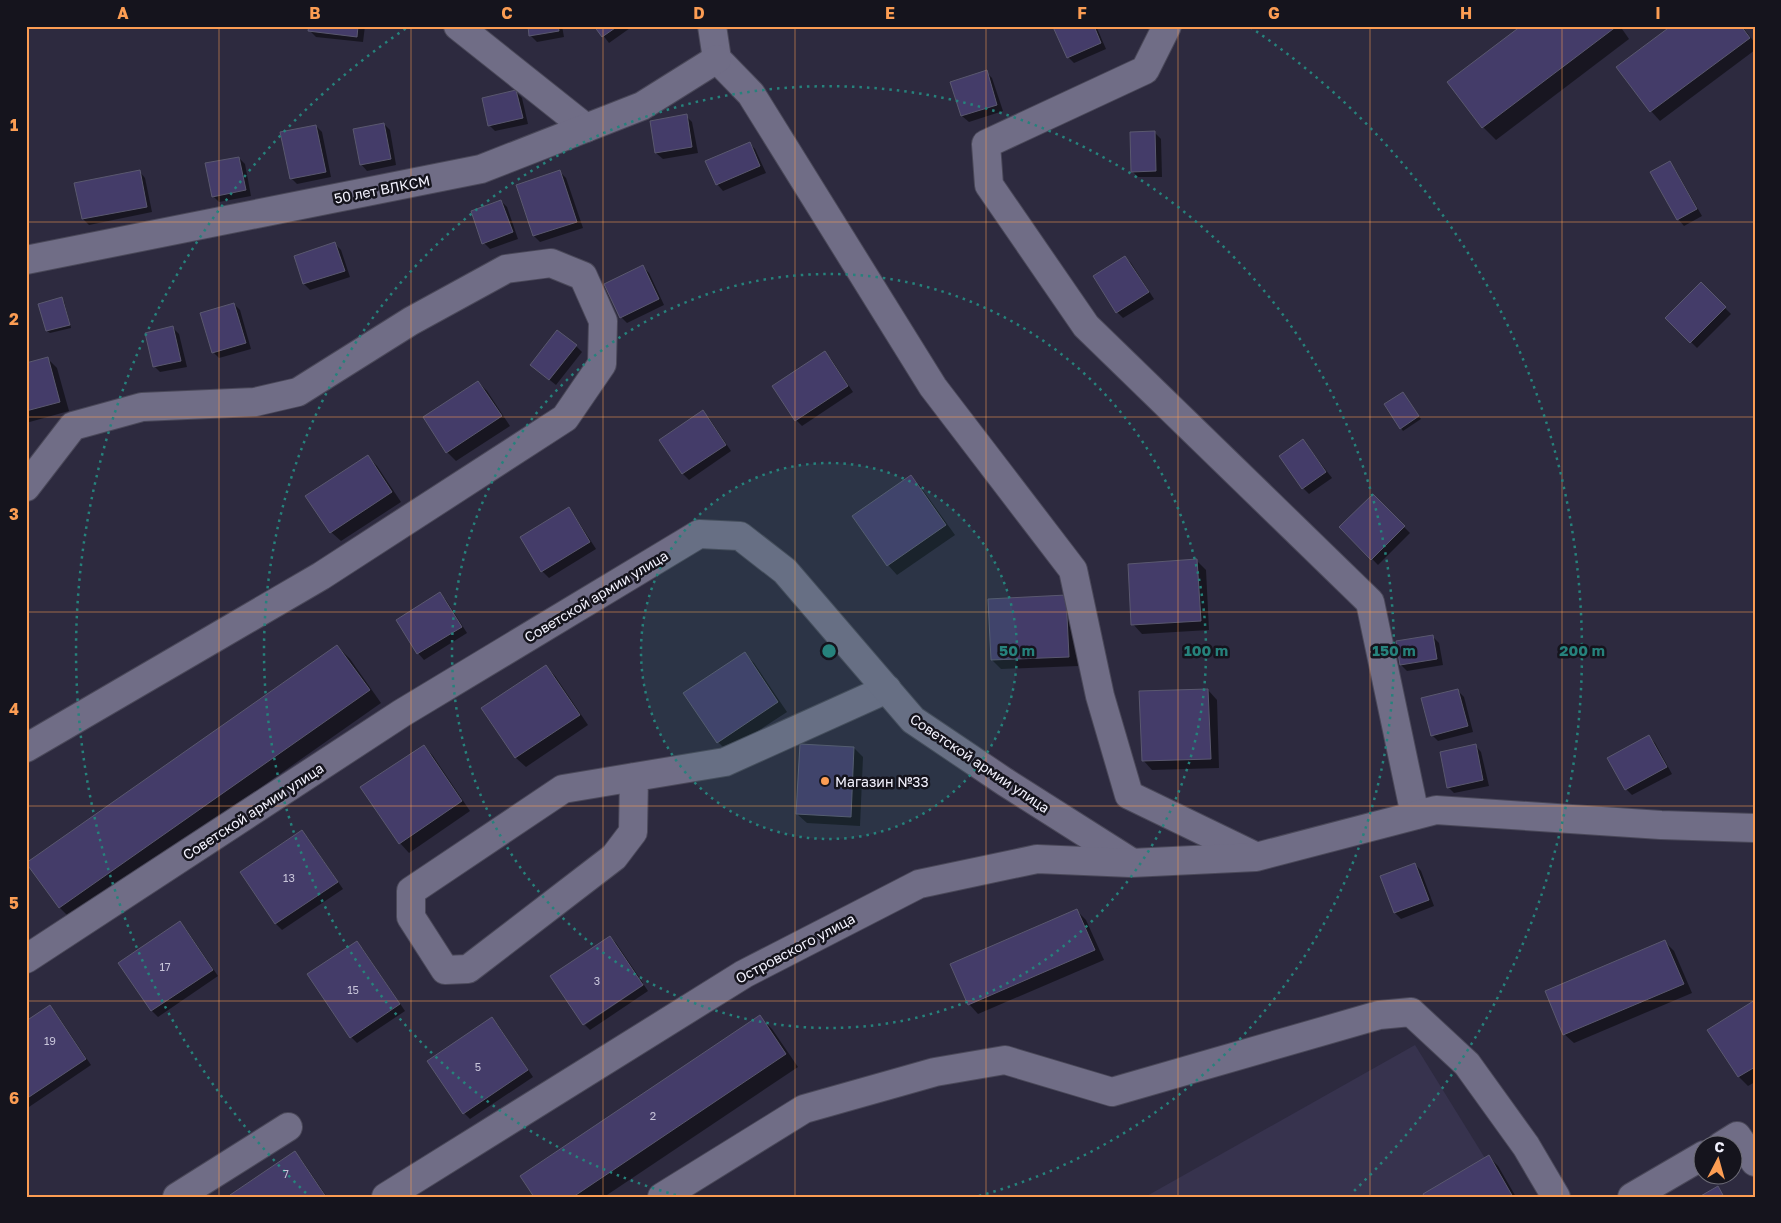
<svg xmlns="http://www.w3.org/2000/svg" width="1781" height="1223" font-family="'Golos Text',sans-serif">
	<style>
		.built { fill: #37334e }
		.shadow { fill: #0007 }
		.building { fill: #443c69; stroke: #5a586f }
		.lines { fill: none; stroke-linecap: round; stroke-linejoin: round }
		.minor-casing { stroke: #4a4859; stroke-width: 30 }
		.minor { stroke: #706d86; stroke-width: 28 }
		.grid { fill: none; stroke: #fc9d53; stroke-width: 1; stroke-opacity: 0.55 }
		.ring { fill: none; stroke: #26827c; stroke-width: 2.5; stroke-dasharray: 2.5 5 }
		.poi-dot { fill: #fc9d53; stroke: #15141d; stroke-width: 2 }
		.labels { text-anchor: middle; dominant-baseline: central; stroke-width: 5; stroke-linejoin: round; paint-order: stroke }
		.number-label { font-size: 11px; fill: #c7c4d9 }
		.street-label { font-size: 14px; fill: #f3f2fe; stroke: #15141d }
		.poi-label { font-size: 14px; fill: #f3f2fe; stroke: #15141d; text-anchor: start }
		.centre { fill: #26827c; stroke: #15141d; stroke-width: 2.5 }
		.ring-label { font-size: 15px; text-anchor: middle; font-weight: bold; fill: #26827c; stroke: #15141d; stroke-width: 5; stroke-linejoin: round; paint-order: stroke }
		.neatline { fill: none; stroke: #fc9d53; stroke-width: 2 }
		.grid-label { font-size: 16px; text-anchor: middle; font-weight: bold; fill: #fc9d53 }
	</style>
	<rect width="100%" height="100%" fill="#2d2a3f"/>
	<polygon class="built" points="1415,1045 1509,1197 1145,1197"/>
	<g class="shadow">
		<polygon points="310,26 365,26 363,42 316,37 310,31"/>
		<polygon points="529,26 562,26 564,37 537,42 530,35"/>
		<polygon points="596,26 633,26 609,43"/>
		<polygon points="1059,26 1096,26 1106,49 1074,63 1068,57"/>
		<polygon points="1523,26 1620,26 1629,39 1496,140 1483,127 1449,82"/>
		<polygon points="1673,26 1742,26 1755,43 1755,50 1660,121 1651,111 1618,68"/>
		<polygon points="986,72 992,78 1003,111 969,122 962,116 952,82"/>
		<polygon points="516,92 522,98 528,124 495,131 489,125"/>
		<polygon points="686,116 692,122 698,153 663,159 656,153"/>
		<polygon points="384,124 390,130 396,165 367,171 361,164"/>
		<polygon points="316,126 322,132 331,177 297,184 291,178"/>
		<polygon points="1155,133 1161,139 1162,177 1138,177 1132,171"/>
		<polygon points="749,143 755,149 766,173 723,191 717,184"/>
		<polygon points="239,158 245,164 251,196 219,202 213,196"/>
		<polygon points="1669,163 1675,169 1702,216 1684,226 1678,219 1652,172"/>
		<polygon points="139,171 145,178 152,212 89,225 83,219"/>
		<polygon points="560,172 566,178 583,228 540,242 534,236"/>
		<polygon points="501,201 507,207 518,239 490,249 484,243"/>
		<polygon points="335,244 341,250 350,277 310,290 304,284"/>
		<polygon points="1125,257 1131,263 1154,299 1123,318 1117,312"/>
		<polygon points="643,267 649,273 664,305 627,323 621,317"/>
		<polygon points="1701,284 1731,314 1697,348 1667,318"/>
		<polygon points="61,299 64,301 71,328 50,333 47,331 40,305"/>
		<polygon points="234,304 240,310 251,349 219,358 213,352"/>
		<polygon points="173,328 179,334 187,367 160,372 154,366"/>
		<polygon points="576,346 582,352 556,385 531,365"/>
		<polygon points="825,353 831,359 853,392 802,426 796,420"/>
		<polygon points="48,359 57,368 69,411 26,423 26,364"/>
		<polygon points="478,382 487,391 510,426 456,461 447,452"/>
		<polygon points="1405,396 1421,419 1403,431 1401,428"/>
		<polygon points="703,412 709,418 731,451 689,480 683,474 660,440"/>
		<polygon points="1303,440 1332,478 1309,494 1303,488"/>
		<polygon points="367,456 377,466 401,502 341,541 331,532"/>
		<polygon points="911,476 920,486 955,535 897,575 888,565"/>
		<polygon points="1373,496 1410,533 1378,565 1341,527"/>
		<polygon points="568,509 574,515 596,549 549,578 542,571 522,538"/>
		<polygon points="1196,560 1206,570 1209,630 1142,634 1133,624"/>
		<polygon points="440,594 446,600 467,633 424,660 418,653 397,620"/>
		<polygon points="1065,597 1075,606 1078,666 1001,669 992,660"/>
		<polygon points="1433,637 1439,643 1443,665 1407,671 1401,665 1397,642"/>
		<polygon points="337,646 350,659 381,703 72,920 60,908 28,863"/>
		<polygon points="744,653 754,663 787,712 727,751 718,742"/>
		<polygon points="546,667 555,676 588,725 526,767 516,758 483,709"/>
		<polygon points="1208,690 1217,700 1219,768 1152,770 1143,760"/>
		<polygon points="1458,691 1464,697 1473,732 1438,741 1432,735"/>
		<polygon points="1649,737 1655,743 1672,774 1632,795 1626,789"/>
		<polygon points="1475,745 1481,752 1489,786 1454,793 1448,787"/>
		<polygon points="424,746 433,756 470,811 409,853 400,843"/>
		<polygon points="854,748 863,757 860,826 807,823 797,814"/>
		<polygon points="302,832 308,838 343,889 282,930 276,924"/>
		<polygon points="1415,864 1421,871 1434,906 1401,919 1395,913"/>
		<polygon points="1077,911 1086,920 1104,960 978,1014 969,1004"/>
		<polygon points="180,923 186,929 218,976 158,1017 152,1011 120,963"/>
		<polygon points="610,937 616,943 643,983 583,1023"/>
		<polygon points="1664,941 1674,951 1692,993 1574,1043 1564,1034"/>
		<polygon points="357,943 363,949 405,1011 357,1043 351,1037"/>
		<polygon points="644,985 648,991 590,1030 585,1025"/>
		<polygon points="1755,1001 1755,1082 1748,1086 1739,1077 1709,1030"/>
		<polygon points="50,1007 56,1013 91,1065 29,1107 26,1104 26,1023"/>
		<polygon points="760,1017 772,1029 798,1067 604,1197 536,1197"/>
		<polygon points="492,1019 498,1025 533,1077 470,1119 464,1113 429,1061"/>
		<polygon points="295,1153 301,1159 327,1197 233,1197"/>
		<polygon points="1489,1157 1498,1166 1516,1197 1426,1197"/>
	</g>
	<g class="building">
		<polygon points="309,26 358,26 357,37 308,31"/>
		<polygon points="528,26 558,26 559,31 529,36"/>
		<polygon points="594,26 618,26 602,37"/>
		<polygon points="1056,26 1094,26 1101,43 1067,58 1053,27"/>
		<polygon points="1521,26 1617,26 1482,128 1447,82"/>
		<polygon points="1671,26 1741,26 1750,38 1650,112 1616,67"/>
		<polygon points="987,70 997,105 961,116 950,82"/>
		<polygon points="516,90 523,118 488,126 482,98"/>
		<polygon points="687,114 692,147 655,153 650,121"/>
		<polygon points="384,123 391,159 360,165 353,129"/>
		<polygon points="316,125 326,172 290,179 280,132"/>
		<polygon points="1155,131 1156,171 1131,172 1130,132"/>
		<polygon points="750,142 760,166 716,185 705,161"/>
		<polygon points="239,157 246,190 212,197 205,163"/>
		<polygon points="1670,161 1697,209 1677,220 1650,172"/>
		<polygon points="140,170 147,207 82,219 74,183"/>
		<polygon points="560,170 577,222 533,236 516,185"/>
		<polygon points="501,200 513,232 482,244 471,211"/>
		<polygon points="335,242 345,271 303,284 294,256"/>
		<polygon points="1125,256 1149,292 1116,313 1093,276"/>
		<polygon points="643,265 659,299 620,318 604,284"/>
		<polygon points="1701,282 1726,307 1690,343 1665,318"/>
		<polygon points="62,297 70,325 46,331 38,304"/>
		<polygon points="234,303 246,343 212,353 200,313"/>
		<polygon points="173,326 181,361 153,367 145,333"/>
		<polygon points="557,330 577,345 549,380 530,365"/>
		<polygon points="825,351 848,386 795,421 772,386"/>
		<polygon points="48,357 60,402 26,411 26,363"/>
		<polygon points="478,381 502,416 446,453 423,417"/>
		<polygon points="1403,392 1419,416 1400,429 1384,404"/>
		<polygon points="703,410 726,445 682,474 659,440"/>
		<polygon points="1303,439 1326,472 1302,489 1279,456"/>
		<polygon points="368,455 392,492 330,533 305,496"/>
		<polygon points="911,475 946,525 887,566 852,516"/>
		<polygon points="1373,494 1405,526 1371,560 1339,527"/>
		<polygon points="569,507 590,542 541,572 520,537"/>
		<polygon points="1197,559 1201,621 1131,625 1128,564"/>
		<polygon points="440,592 462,627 417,654 396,620"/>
		<polygon points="1066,595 1069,657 991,660 988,599"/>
		<polygon points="1433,635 1437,659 1400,665 1396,641"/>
		<polygon points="337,645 370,690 59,908 26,863"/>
		<polygon points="745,652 778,702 717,743 683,693"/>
		<polygon points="546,665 580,715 515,758 481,708"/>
		<polygon points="1208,689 1211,759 1142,761 1139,691"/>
		<polygon points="1458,689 1468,726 1431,736 1421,698"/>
		<polygon points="1649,735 1667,767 1625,790 1607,758"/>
		<polygon points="800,744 854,747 851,817 796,814"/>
		<polygon points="1476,744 1483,780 1447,788 1440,752"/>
		<polygon points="424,745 462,801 399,844 360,787"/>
		<polygon points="302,830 338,882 275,924 240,872"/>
		<polygon points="1415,863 1429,900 1394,913 1380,876"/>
		<polygon points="1077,909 1095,950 968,1005 950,964"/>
		<polygon points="180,921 213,970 151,1011 118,963"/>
		<polygon points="610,936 643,985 583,1025 550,976"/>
		<polygon points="1665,940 1684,984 1563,1035 1545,991"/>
		<polygon points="357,941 400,1004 350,1038 307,974"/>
		<polygon points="1755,1000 1755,1067 1738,1077 1707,1030"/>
		<polygon points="50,1005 86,1059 26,1099 26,1021"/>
		<polygon points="760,1015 786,1054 573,1197 534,1197 520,1176"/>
		<polygon points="492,1017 528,1070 463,1114 427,1061"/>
		<polygon points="295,1151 326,1197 232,1197 230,1195"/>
		<polygon points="1489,1155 1513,1197 1425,1197 1423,1194"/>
		<polygon points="1718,1186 1724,1197 1699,1197"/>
	</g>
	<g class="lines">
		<g class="minor-casing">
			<g id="minor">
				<polyline points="458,26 586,128"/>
				<polyline points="712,26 717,59 751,94 933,387 1073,570 1100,696 1129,795 1253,855"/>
				<polyline points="1167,26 1145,70 986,144 989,185 1086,326 1370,602 1415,815"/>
				<polyline points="26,260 481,169 642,106 717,59"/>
				<polyline points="26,487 73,426 142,407 255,402 298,392 411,321 506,269 551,263 583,276 603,321 602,364 565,418 321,576 26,748"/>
				<polyline points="634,777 633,832 614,857 468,969 445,970 411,917 411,891 563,789 725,762 887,689"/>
				<polyline points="26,959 402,713 699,534 740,536 785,571 913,720 1005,782 1131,862"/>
				<polyline points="1721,1146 1737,1136 1755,1162"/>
				<polyline points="177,1197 288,1127"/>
				<polyline points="386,1197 744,974 919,884 1037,859 1131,863 1256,857 1436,810 1661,825 1755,828"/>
				<polyline points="662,1197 804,1109 935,1072 1005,1060 1112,1092 1379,1015 1411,1012 1467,1064 1526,1146 1556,1197"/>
				<polyline points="1632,1197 1704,1155"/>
			</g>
		</g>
		<use href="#minor" class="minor"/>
	</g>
	<path class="grid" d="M219,26V1197M411,26V1197M603,26V1197M795,26V1197M986,26V1197M1178,26V1197M1370,26V1197M1562,26V1197M26,222H1755M26,417H1755M26,612H1755M26,806H1755M26,1001H1755"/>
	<circle cx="829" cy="651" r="188" fill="#26827c" fill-opacity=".12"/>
	<g class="ring">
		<circle cx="829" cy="651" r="188"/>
		<circle cx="829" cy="651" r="377"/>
		<path d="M683 1197A565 565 0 1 1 975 1197"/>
		<path d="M306 1193A753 753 0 0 1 408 27M1250 27A753 753 0 0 1 1352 1193"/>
	</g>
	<circle class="poi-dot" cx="825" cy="781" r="5"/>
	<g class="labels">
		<g class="number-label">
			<text x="289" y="877">13</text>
			<text x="165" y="966">17</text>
			<text x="597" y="980">3</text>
			<text x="353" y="989">15</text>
			<text x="50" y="1040">19</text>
			<text x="478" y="1066">5</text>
			<text x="653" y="1115">2</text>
			<text x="286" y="1173">7</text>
		</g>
		<g class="street-label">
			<text transform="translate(382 189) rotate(-11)">50 лет ВЛКСМ</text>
			<text transform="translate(596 596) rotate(-31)">Советской армии улица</text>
			<text transform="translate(980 763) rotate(34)">Советской армии улица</text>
			<text transform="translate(253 811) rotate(-33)">Советской армии улица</text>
			<text transform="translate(795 948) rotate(-28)">Островского улица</text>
		</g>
		<g class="poi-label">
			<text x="835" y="781">Магазин №33</text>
		</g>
	</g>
	<circle cx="829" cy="651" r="8" class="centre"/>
	<g class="ring-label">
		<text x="1017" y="656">50 m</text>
		<text x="1206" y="656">100 m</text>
		<text x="1394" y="656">150 m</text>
		<text x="1582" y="656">200 m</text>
	</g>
	<rect width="1781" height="1223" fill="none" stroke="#15141d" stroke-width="55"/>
	<g transform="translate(1718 1160) rotate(6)"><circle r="24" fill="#15141d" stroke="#6e6d77"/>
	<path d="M0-4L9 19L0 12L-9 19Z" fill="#fc9d53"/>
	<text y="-8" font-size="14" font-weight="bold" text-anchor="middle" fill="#f3f2fe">С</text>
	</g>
	<rect x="28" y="28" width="1726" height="1168" class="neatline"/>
	<g class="grid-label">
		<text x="123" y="19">A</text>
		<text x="315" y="19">B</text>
		<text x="507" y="19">C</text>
		<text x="699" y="19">D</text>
		<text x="890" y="19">E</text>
		<text x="1082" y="19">F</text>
		<text x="1274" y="19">G</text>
		<text x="1466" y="19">H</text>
		<text x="1658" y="19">I</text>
		<text x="14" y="131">1</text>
		<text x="14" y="325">2</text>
		<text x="14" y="520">3</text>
		<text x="14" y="715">4</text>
		<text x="14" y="909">5</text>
		<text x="14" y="1104">6</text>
	</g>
</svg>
